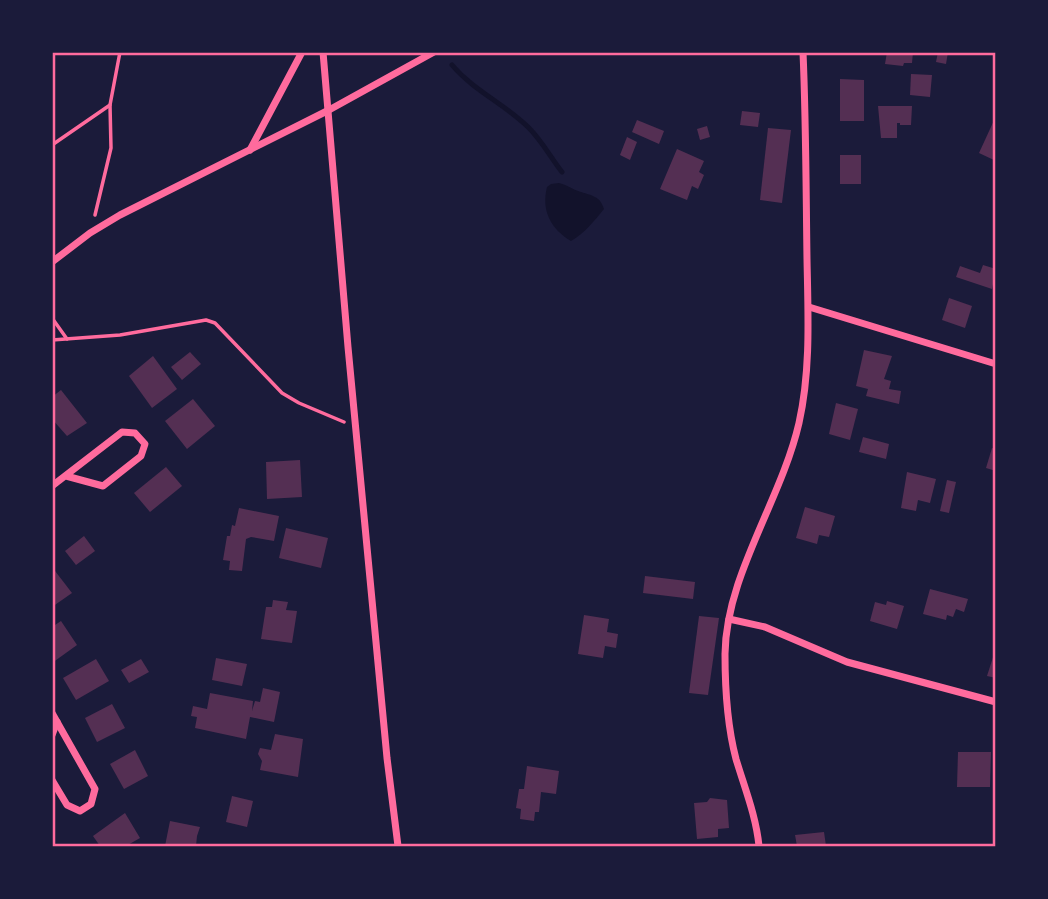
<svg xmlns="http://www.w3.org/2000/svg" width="1048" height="899" font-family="'Noto Sans',sans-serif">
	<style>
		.water { fill: #12122b }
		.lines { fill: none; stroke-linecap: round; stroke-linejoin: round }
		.stream { stroke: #12122b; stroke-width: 5 }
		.building { fill: #542f53 }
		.path { stroke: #ff6b9d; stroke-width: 3.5 }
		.minor { stroke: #ff6b9d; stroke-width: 7 }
		.neatline { fill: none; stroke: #ff6b9d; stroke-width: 2.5 }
	</style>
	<rect width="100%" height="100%" fill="#1b1b3a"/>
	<path class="water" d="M559,183C568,185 573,190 581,192C593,196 600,196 604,209C595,220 584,234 571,241C551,229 541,211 547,187L551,184Z"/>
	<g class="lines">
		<path class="stream" d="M452,65C474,91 505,104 529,128C542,141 551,158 562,172"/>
	</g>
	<g class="building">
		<polygon points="887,52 913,52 912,63 904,63 903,66 885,64"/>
		<polygon points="938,52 948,52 946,64 936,62"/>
		<polygon points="911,74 932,75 930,97 910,95"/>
		<polygon points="840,79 864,80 864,121 840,121"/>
		<polygon points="878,106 912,106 911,125 900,125 900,123 897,123 897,138 881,138"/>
		<polygon points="742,111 760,113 758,127 740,125"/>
		<polygon points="996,116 996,161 979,153"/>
		<polygon points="637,120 664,131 659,144 632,132"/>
		<polygon points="707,126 710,137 700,140 697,129"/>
		<polygon points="768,128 791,130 782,203 760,200"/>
		<polygon points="627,137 637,142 630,160 620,155"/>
		<polygon points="677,149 704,161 699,172 704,175 698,189 692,186 687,200 660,189"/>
		<rect x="840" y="155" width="21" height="29"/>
		<polygon points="983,265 996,269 992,289 956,277 960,266 980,273"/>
		<polygon points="949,298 972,306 965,328 942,320"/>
		<polygon points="864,350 892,356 884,379 891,381 889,389 901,391 899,404 866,396 868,389 856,386"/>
		<polygon points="190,352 201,364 182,380 171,367"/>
		<polygon points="153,356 177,389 152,408 129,376"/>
		<polygon points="61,390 87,423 67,436 52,419 52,397"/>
		<polygon points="193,399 215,426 187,449 165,421"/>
		<polygon points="836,403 858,409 850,440 829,434"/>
		<polygon points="863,437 889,444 886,459 859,452"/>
		<polygon points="992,448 996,449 996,471 986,468"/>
		<polygon points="300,460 302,497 267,499 266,462"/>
		<polygon points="166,467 182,486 150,512 134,493"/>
		<polygon points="907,472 936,479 930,503 918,500 916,511 901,508"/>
		<polygon points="947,480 956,482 949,513 940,511"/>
		<polygon points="805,507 835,516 829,537 819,535 817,544 796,538"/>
		<polygon points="239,508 279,516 274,541 251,537 246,539 242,571 229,570 230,561 223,560 227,536 230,536 232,525 235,526"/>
		<polygon points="286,528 328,538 321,568 279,558"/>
		<polygon points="84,536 95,551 76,565 65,551"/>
		<polygon points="52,567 72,593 52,607"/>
		<polygon points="645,576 695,582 693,599 643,593"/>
		<polygon points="930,589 968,599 964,612 956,609 953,617 947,615 946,620 923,614"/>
		<polygon points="273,600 288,602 286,610 297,611 292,643 261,639 266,607 272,607"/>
		<polygon points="887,601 904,606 897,629 870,621 875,602 886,605"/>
		<polygon points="584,615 609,619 607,632 618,634 616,648 605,646 603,658 578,654"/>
		<polygon points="699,616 719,618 708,695 689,693"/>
		<polygon points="61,621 77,645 52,663 52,627"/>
		<polygon points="995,651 996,651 996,678 987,676"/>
		<polygon points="216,658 247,664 242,686 212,680"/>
		<polygon points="96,659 109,681 76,700 63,678"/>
		<polygon points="141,659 149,672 129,683 121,670"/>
		<polygon points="263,688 280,692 274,722 250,717 246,739 195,728 197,717 191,716 193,706 207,709 210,693 253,701 252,711 255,701 260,702"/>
		<polygon points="112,704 125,728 97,742 85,718"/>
		<polygon points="275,734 303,739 298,777 260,770 262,761 258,754 260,748 271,750"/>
		<polygon points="135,750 148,776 124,789 110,764"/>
		<polygon points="958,752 991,752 990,787 957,787"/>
		<polygon points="527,766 559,771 556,794 541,792 539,812 535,812 534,821 520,819 521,809 516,808 519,789 524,789"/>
		<polygon points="232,796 253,801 247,827 226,822"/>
		<polygon points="710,798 727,800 729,828 718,829 718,837 697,839 694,803 707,802"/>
		<polygon points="125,813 140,838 126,846 100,846 93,836"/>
		<polygon points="170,821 200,827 197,836 196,846 165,846"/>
		<polygon points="824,832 826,846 797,846 795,835"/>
	</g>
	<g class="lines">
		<g class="path">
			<polyline points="52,145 110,105"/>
			<polyline points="95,215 111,148 110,105 120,52"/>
			<polyline points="52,318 67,339"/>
			<polyline points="52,340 120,335 206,320 215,323 282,393 299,403 344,422"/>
		</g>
		<g class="minor">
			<polyline points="323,52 348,347 387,758 398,846"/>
			<polyline points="250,150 302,52"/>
			<polyline points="52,262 90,233 120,215 329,110 434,52"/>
			<polyline points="809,307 996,364"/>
			<polyline points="52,486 122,432 135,433 145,444 141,456 103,486 66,476"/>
			<polyline points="729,619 765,627 847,662 996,702"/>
			<polyline points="52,713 95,789 91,804 80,811 67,805 52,780"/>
			<polyline points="52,735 57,722"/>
			<path d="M759,846C756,816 745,789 736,759C727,725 725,690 725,654C726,575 781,501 799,423C811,369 808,314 807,259C806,190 806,121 803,52"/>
		</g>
	</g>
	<rect width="1048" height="899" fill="none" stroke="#1b1b3a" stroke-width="108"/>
	<rect x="54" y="54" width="940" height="791" class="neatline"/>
</svg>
